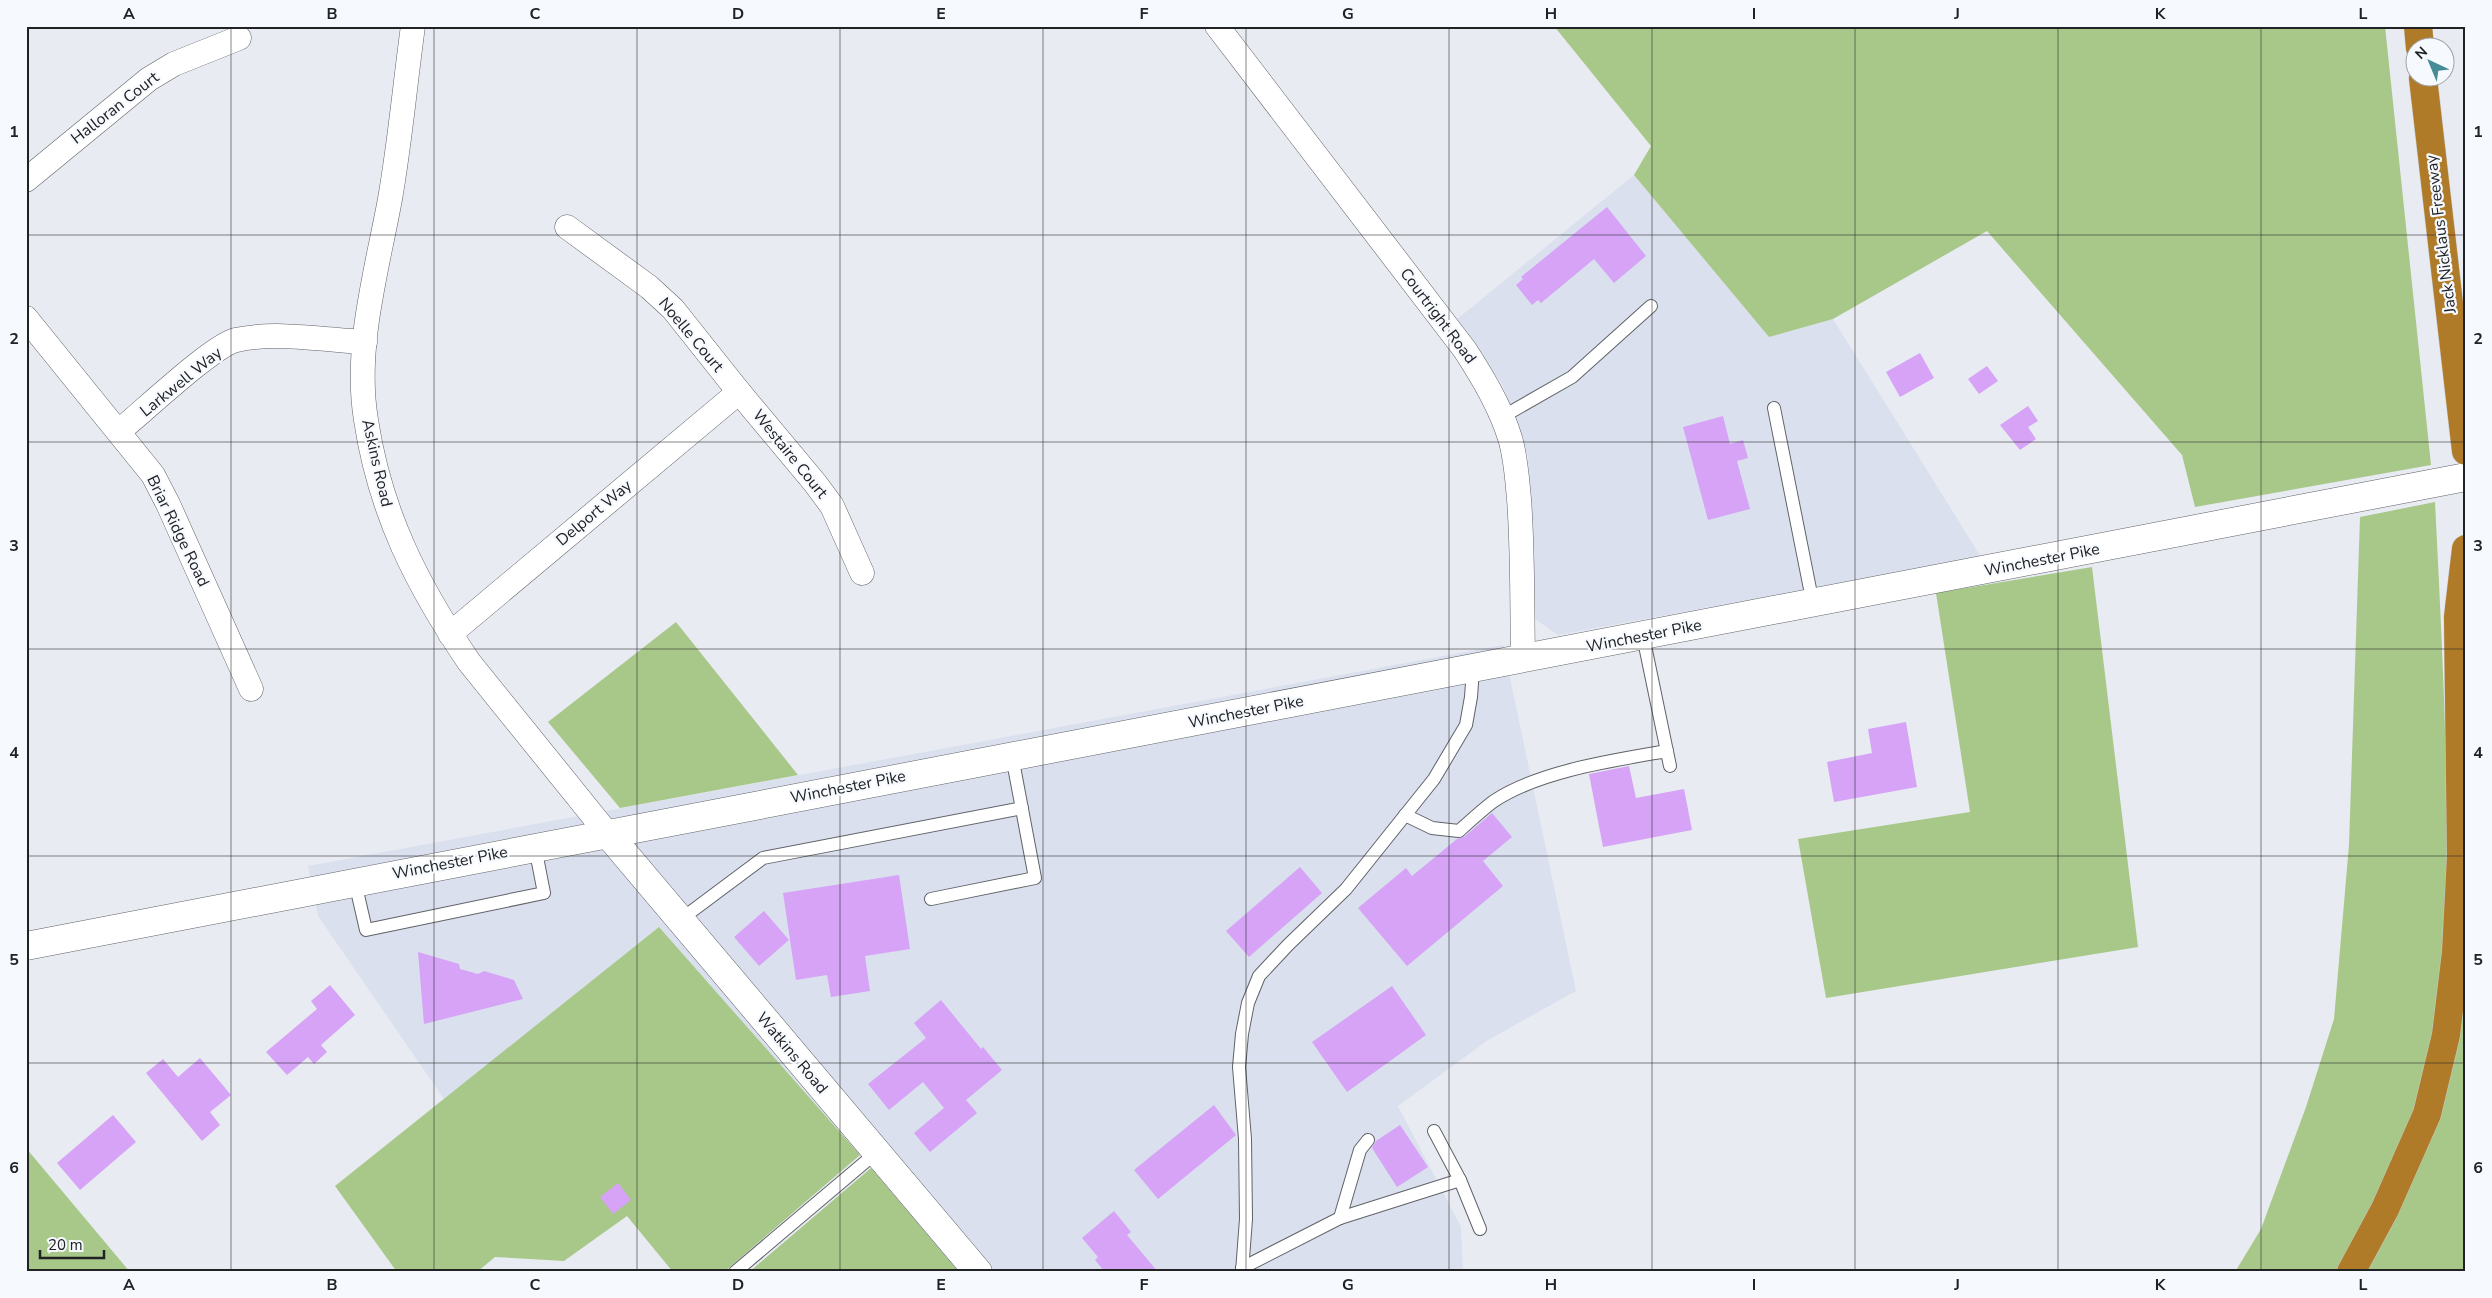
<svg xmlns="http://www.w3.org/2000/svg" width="2492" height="1298" font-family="'Nunito Sans',sans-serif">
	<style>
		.built { fill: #dae0ed }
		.green { fill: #a8c889 }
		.building { fill: #d6a3f7 }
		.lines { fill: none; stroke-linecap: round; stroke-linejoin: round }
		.lane-casing { stroke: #606268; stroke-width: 14 }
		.street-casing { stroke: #606268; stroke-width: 25 }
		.secondary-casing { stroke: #606268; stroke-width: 29 }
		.highway-casing { stroke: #cacaca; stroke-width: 29 }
		.lane { stroke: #fff; stroke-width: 12 }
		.street { stroke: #fff; stroke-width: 24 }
		.secondary { stroke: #fff; stroke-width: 28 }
		.highway { stroke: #b07b29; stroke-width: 28 }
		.grid { fill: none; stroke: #212224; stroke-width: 1; stroke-opacity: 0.55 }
		.labels { text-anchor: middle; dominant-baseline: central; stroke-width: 4.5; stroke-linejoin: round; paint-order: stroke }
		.street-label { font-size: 16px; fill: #212224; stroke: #f6f9fe }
		.neatline { fill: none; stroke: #212224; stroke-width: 2 }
		.grid-label { font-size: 16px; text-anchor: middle; font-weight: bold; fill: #212224 }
	</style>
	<rect width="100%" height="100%" fill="#e8ebf2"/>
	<g class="built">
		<polygon points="1634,175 1769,337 1833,319 1981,557 1558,635 1535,619 1528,456 1503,386 1456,320"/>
		<polygon points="1503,645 1576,991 1488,1040 1398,1106 1461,1227 1463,1272 959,1272 860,1155 659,927 444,1099 318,916 308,866"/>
	</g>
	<g class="green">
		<polygon points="1554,26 2385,26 2431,465 2195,507 2182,455 1987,231 1833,319 1769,337 1634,175 1651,146"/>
		<path d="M2435,502C2440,601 2445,700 2447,800C2448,877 2451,956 2436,1033C2419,1118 2380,1197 2339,1272H2235L2261,1229L2306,1107L2334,1019L2349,845L2360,517Z"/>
		<polygon points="2092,567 2138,947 1826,998 1798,839 1970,812 1936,593"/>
		<polygon points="676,622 798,775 620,808 548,722"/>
		<polygon points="659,927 860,1155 724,1272 673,1272 627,1216 564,1261 495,1257 477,1272 397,1272 335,1186"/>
		<polygon points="2466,961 2466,1272 2362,1272"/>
		<polygon points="26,1148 130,1272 26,1272"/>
		<polygon points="871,1168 959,1272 749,1272"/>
	</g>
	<g class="building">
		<polygon points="1607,207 1646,256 1614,283 1594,259 1541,303 1538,300 1532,305 1516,285 1523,279 1521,277"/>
		<polygon points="1920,353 1934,378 1900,397 1886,372"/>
		<polygon points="1987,366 1998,381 1979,394 1968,379"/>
		<polygon points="2028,406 2038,421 2028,427 2036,439 2020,450 2000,425"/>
		<polygon points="1723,416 1730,444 1743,440 1748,458 1737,461 1750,509 1708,520 1683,427"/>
		<polygon points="1906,722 1917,787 1834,802 1827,762 1872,753 1868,729"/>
		<polygon points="1629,766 1636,798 1684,789 1692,830 1603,847 1589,774"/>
		<polygon points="1492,813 1512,837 1483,861 1503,886 1407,966 1358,908 1406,868 1412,876 1457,839 1464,837"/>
		<polygon points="1300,867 1322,893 1249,957 1226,931"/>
		<polygon points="899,875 910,949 865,956 870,991 831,997 827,975 796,980 783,893"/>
		<polygon points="764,911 789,940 759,966 734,937"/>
		<polygon points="418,952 459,964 460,969 478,974 484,971 514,980 523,999 424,1024"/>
		<polygon points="330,985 355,1015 321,1045 327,1052 314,1064 308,1057 287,1075 266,1052 317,1009 311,1001"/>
		<polygon points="1392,986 1426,1035 1347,1092 1312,1042"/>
		<polygon points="941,1000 981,1049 983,1047 1002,1070 966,1100 977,1113 930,1152 914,1133 944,1108 923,1082 889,1110 868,1084 926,1038 914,1023"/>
		<polygon points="200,1058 231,1095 210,1112 220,1125 202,1141 146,1073 163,1059 178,1077"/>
		<polygon points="1214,1105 1236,1135 1158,1199 1134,1170"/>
		<polygon points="113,1115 136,1142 80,1190 57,1163"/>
		<polygon points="1400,1125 1428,1167 1397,1187 1372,1148 1376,1141"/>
		<polygon points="618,1183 631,1200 613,1214 600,1197"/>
		<polygon points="1114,1211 1131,1232 1127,1235 1158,1272 1105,1272 1095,1260 1098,1257 1082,1238"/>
	</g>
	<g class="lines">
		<g class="lane-casing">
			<g id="lane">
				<polyline points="1774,408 1813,604"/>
				<polyline points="1502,417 1572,377 1651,306"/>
				<polyline points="1643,636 1670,766"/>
				<path d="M1405,815L1432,828L1459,831C1470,821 1482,810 1494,801C1539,771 1615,760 1667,751"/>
				<polyline points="355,882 366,930 544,893 535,847"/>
				<polyline points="931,899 1035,878 1012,756"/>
				<polyline points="680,920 763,858 1022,808"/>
				<polyline points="1460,1180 1480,1229"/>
				<polyline points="1340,1218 1460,1180 1434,1131"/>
				<polyline points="1242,1268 1340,1218 1360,1150 1368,1140"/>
				<polyline points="735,1272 877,1152"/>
				<polyline points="1242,1272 1246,1219 1245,1139 1239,1067 1242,1034 1248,1003 1259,976 1288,945 1346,889 1434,779 1466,725 1471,697 1473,669"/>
			</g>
		</g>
		<g class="street-casing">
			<g id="street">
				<path d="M413,26C405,84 400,142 390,199C377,270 354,348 366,420C380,513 417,585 469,662L607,833"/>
				<path d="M1217,26L1465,350C1483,378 1500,406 1510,438C1516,458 1517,478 1519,499C1523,552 1522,606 1523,659"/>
				<polyline points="26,180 149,79 174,64 239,38"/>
				<polyline points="567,227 649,287 673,309 739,392 815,483 832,506 862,573"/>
				<polyline points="26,318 153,475 168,504 251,689"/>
				<path d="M119,431C143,412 212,346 236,340C275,331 326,340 365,342"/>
				<polyline points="450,634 739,392"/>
			</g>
		</g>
		<g class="secondary-casing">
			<g id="secondary">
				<polyline points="607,833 978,1272"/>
				<path d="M26,946C839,788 1653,635 2466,477"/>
			</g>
		</g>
		<g class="highway-casing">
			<g id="highway">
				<polyline points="2418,26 2420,48"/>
				<polyline points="2423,78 2466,451"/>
				<polyline points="2351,1272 2385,1209 2427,1114 2446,1035 2456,952 2461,856 2458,617 2466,549"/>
			</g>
		</g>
		<use href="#lane" class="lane"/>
		<use href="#street" class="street"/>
		<use href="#secondary" class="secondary"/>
		<use href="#highway" class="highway"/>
	</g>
	<path class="grid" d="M231,26V1272M434,26V1272M637,26V1272M840,26V1272M1043,26V1272M1246,26V1272M1449,26V1272M1652,26V1272M1855,26V1272M2058,26V1272M2261,26V1272M26,235H2466M26,442H2466M26,649H2466M26,856H2466M26,1063H2466"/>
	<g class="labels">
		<g class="street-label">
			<text transform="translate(115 108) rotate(-38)">Halloran Court</text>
			<text transform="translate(2441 234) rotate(-97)">Jack Nicklaus Freeway</text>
			<text transform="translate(1438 316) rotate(53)">Courtright Road</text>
			<text transform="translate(691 335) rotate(50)">Noelle Court</text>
			<text transform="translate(181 382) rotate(-39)">Larkwell Way</text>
			<text transform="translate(790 454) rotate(51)">Westaire Court</text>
			<text transform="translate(377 463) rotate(77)">Askins Road</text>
			<text transform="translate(594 513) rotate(-40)">Delport Way</text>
			<text transform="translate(178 531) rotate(64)">Briar Ridge Road</text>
			<text transform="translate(2042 560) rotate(-11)">Winchester Pike</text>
			<text transform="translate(1644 636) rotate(-11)">Winchester Pike</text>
			<text transform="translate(1246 712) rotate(-11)">Winchester Pike</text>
			<text transform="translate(848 787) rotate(-11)">Winchester Pike</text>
			<text transform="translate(450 863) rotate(-11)">Winchester Pike</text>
			<text transform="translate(792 1053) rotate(50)">Watkins Road</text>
		</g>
	</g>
	<rect width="2492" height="1298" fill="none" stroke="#f6f9fe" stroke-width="55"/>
	<g transform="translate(2430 62) rotate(316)"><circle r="24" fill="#f6f9fe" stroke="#a1a3a7"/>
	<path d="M0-4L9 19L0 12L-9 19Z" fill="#468c96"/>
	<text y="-8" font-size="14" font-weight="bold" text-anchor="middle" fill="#212224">N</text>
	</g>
	<path d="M40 1250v8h64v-8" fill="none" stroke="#212224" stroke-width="2.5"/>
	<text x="48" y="1250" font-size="15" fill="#212224" stroke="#f6f9fe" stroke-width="4" paint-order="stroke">20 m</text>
	<rect x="28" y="28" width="2436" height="1242" class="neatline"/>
	<g class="grid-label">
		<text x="129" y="19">A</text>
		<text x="332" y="19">B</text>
		<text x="535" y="19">C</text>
		<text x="738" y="19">D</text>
		<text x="941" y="19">E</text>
		<text x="1144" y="19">F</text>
		<text x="1348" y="19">G</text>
		<text x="1551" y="19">H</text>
		<text x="1754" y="19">I</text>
		<text x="1957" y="19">J</text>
		<text x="2160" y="19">K</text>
		<text x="2363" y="19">L</text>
		<text x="14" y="137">1</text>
		<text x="2478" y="137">1</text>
		<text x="14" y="344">2</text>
		<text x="2478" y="344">2</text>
		<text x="14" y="551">3</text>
		<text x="2478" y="551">3</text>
		<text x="14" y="758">4</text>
		<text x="2478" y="758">4</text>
		<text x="14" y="965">5</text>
		<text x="2478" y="965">5</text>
		<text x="14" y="1173">6</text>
		<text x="2478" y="1173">6</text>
		<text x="129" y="1290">A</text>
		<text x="332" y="1290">B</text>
		<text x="535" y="1290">C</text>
		<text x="738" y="1290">D</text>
		<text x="941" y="1290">E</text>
		<text x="1144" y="1290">F</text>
		<text x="1348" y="1290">G</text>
		<text x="1551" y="1290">H</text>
		<text x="1754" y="1290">I</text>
		<text x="1957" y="1290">J</text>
		<text x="2160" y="1290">K</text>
		<text x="2363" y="1290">L</text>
	</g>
</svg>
